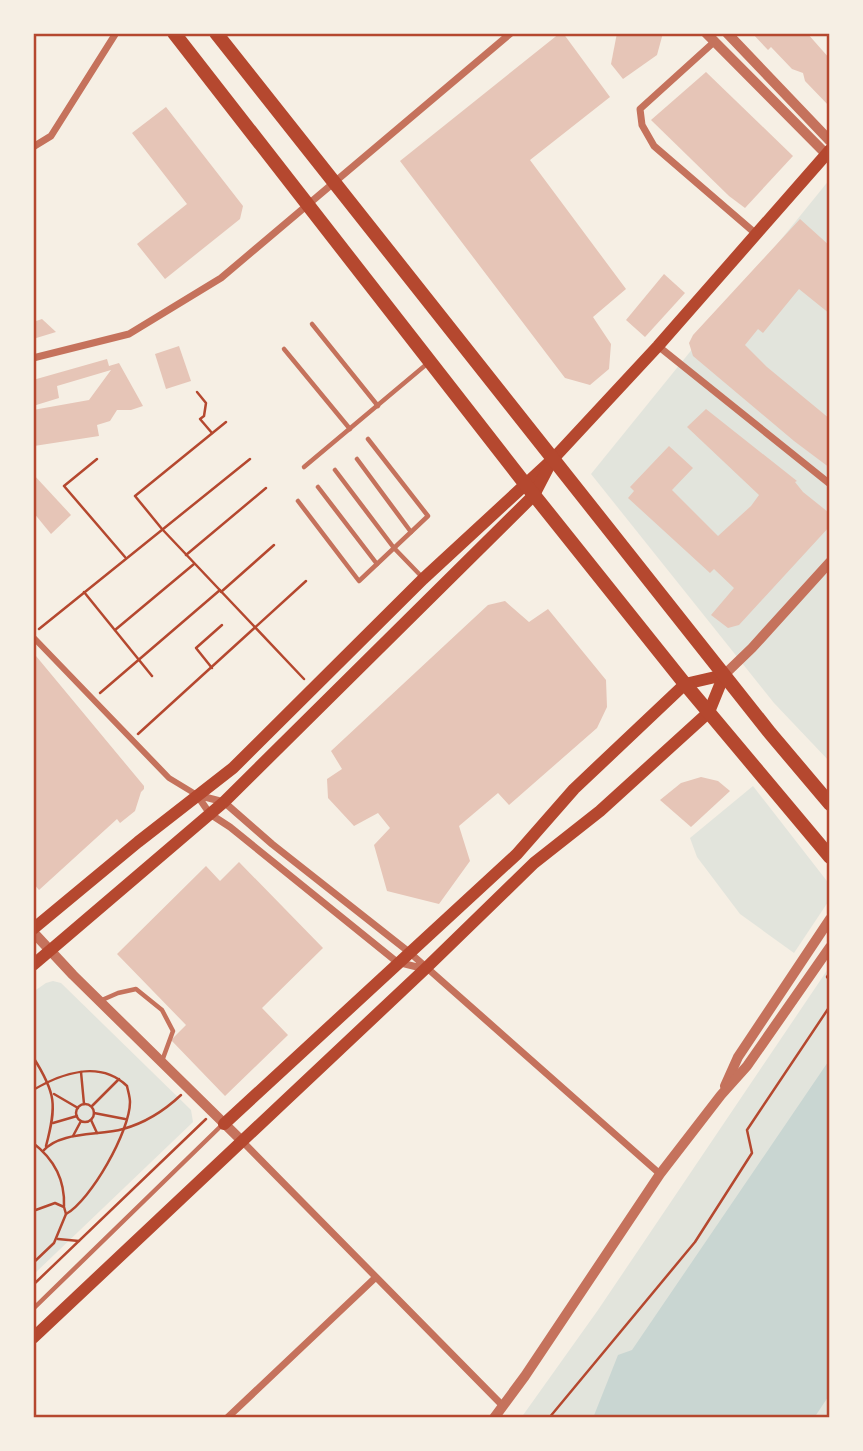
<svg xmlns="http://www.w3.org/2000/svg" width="863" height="1451" font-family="'Alegreya Sans',sans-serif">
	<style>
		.green { fill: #e2e4dc }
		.water { fill: #c9d6d2 }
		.building { fill: #e6c5b7 }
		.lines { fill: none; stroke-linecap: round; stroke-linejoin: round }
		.path { stroke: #b5482f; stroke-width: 2.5 }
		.service { stroke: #c5725c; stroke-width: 4.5 }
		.pedestrian { stroke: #c5725c; stroke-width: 6 }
		.minor { stroke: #c5725c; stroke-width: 7 }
		.tertiary { stroke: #c5725c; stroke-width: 10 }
		.secondary { stroke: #b5482f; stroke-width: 12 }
		.primary { stroke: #b5482f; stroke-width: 14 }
		.neatline { fill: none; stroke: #b5482f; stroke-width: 2.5 }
	</style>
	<rect width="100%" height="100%" fill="#f6efe4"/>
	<g class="green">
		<polygon points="830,179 830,762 774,703 591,474"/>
		<polygon points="753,786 830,885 830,899 794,953 740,914 697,857 690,838"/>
		<polygon points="830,966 830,1418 521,1418 598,1310"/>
		<polygon points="53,981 61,983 191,1110 193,1122 33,1275 33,992 46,983"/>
	</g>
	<polygon class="water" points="830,1059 830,1394 814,1418 593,1418 618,1355 632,1350"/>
	<g class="building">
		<polygon points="560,33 563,33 610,97 530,160 626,289 593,317 611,344 609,369 590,385 565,378 400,161"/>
		<polygon points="617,33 663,33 657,55 623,79 611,64"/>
		<polygon points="752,33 807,33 830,59 830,107 805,81 803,73 792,69 771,47 768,50"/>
		<polygon points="706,72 793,156 745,208 729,196 651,120"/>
		<polygon points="166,107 243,206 240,219 165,279 137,244 187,204 132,133"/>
		<polygon points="800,219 830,246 830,314 799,289 763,333 758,329 745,345 767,367 830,419 830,468 794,441 693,356 689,343 693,335"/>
		<polygon points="664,274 685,293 645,337 626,320"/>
		<polygon points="42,319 56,332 33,339 33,322"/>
		<polygon points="179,346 191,381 166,389 155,354"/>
		<polygon points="107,359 109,366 119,363 143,406 131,410 117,410 110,421 97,425 99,436 34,446 33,410 89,400 111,370 57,386 59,398 33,406 33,380"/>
		<polygon points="706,409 797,481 795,482 803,492 828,512 830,526 739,625 728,628 711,615 734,588 714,569 710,573 628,498 634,491 630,487 669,446 693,468 672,490 718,536 751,506 759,495 687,427"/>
		<polygon points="33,474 71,515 51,534 33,512"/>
		<polygon points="505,601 529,622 548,609 606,680 607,707 597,728 509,805 498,793 459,826 470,861 439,904 387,891 374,845 390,828 378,813 354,826 328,798 327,779 342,769 331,751 488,605"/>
		<polygon points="36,656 144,786 144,789 141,792 135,811 120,823 117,819 39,890 33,883 33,658"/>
		<polygon points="701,777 718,781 730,791 691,827 660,800 681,783"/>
		<polygon points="239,862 323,948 262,1008 288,1035 225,1096 171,1040 186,1025 117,954 206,866 220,881"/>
	</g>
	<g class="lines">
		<g class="path">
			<polyline points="197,392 206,403 204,416 200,419 212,433"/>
			<polyline points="226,422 135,496 162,529 304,679"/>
			<polyline points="97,459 64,486 125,557"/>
			<polyline points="186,555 266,488"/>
			<polyline points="84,592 152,676"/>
			<polyline points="221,592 274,545"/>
			<polyline points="39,629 250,459"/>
			<polyline points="115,630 194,564"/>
			<polyline points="212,668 196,648 222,625"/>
			<polyline points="100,693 220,590"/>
			<polyline points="138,734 306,581"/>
			<polyline points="830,972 827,977 830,980"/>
			<path d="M33,1057C56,1093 57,1105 46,1146"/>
			<polyline points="81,1072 84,1104"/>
			<path d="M33,1090C62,1073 100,1060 127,1086C128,1091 130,1097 130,1102C130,1131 91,1200 66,1214"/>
			<polyline points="54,1094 78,1108"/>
			<circle cx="85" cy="1113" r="9"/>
			<polyline points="92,1106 119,1079"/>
			<polyline points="94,1113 125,1119"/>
			<polyline points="91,1120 97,1133"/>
			<polyline points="53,1123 77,1116"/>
			<polyline points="73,1136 81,1121"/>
			<path d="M33,1143C54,1159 65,1180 64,1206"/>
			<path d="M43,1151C60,1131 99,1136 123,1129C145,1123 165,1110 181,1095"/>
			<polyline points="33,1211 55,1203 64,1207 66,1214 54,1243 33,1263"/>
			<polyline points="58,1239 79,1241"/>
			<polyline points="33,1285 206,1119"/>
			<polyline points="549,1418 695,1242 752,1153 747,1130 830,1006"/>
		</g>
		<g class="service">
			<polyline points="312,324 378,406"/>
			<polyline points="284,349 350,429"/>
			<polyline points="357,459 411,532"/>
			<polyline points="304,467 428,363"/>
			<polyline points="335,470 394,548 423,578"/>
			<polyline points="318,487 377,564"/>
			<polyline points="298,501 359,581 428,516 368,439"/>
			<polyline points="102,1000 118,993 136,989 162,1010 173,1031 162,1061"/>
			<polyline points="33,1309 223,1124"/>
		</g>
		<polyline class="pedestrian" points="33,637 169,778 197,795"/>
		<g class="minor">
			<polyline points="714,42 640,109 642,125 654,146 755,233"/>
			<polyline points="33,147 51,136 116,33"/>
			<polyline points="658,346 830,484"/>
			<polyline points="33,358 129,334 221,278 511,33"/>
			<polyline points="425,969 397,962 230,827 210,814 197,795 224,802 272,844 409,952 660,1174"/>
			<polyline points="242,1141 503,1406"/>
			<polyline points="227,1418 375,1278"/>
		</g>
		<g class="tertiary">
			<polyline points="706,33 830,158"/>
			<polyline points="727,33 830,141"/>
			<polyline points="724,675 752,648 830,562"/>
			<polyline points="33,932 73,975 241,1140"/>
			<polyline points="725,1086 738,1057 830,919"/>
			<polyline points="494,1418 525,1376 660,1174 721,1095 747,1066 830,947"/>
		</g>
		<g class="secondary">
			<polyline points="33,929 138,842 233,768 423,579 553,459 658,346 830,150"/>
			<polyline points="33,965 224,802 534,495 548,468"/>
			<polyline points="224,1124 517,854 574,789 685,684 724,675"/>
			<polyline points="33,1338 425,969 534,863 600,811 709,712 724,675"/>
		</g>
		<g class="primary">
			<polyline points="174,33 526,485 685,684 830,857"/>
			<polyline points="216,33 770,733 830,804"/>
		</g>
	</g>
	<rect width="863" height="1451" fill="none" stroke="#f6efe4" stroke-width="70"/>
	<rect x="35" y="35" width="793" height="1381" class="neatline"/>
</svg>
